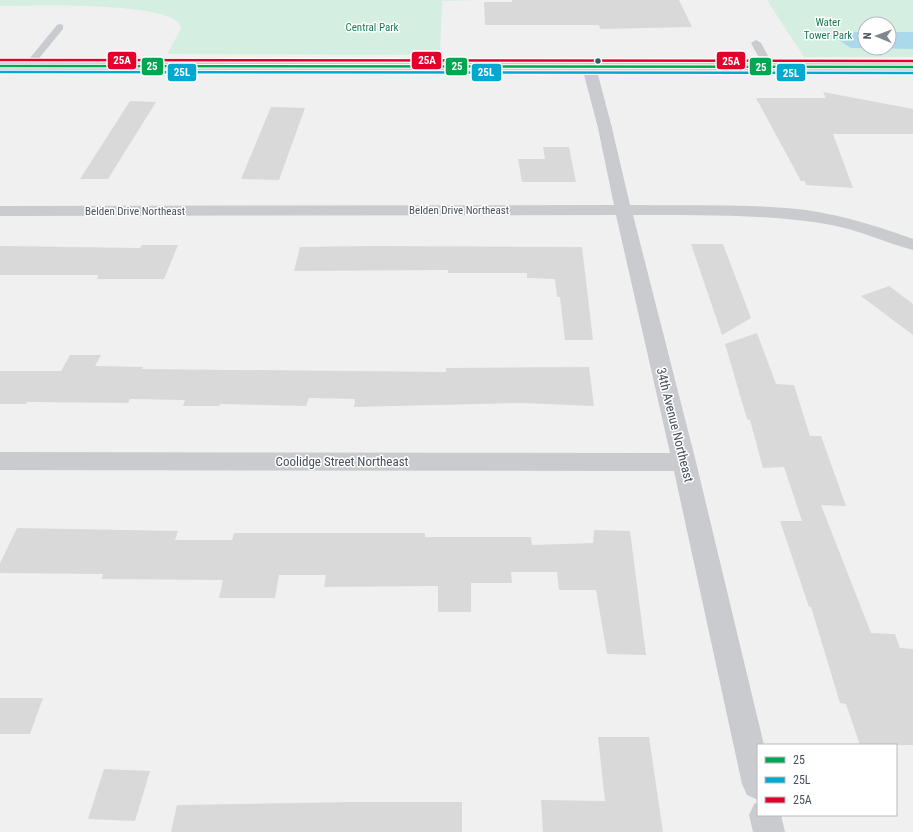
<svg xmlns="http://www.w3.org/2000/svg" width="913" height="832" font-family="'Roboto Condensed',sans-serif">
<rect width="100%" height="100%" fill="#f0f0f0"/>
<g fill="#d4efe1" fill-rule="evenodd">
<path d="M0,0H482L442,1L440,54L432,55L167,54L181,29C182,0 26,6 0,6Z"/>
<path d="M767,0H913V57H804ZM865,24H889V48H865Z"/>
</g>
<g fill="#aad9ec">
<polygon points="847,32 865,32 865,48 851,48 836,38"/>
<polygon points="889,32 913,32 913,49 865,48 889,48"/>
</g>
<g fill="#d9d9da">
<polygon points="512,0 679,0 692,27 600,29 599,25 485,25 484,2 512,2"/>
<polygon points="823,92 913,109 913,134 833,134 853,188 806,185 805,181 801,181 756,98 826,98"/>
<polygon points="130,101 156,102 108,179 80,179"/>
<polygon points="271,107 305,108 279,180 241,179"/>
<polygon points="543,147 569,147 576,182 522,182 518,159 545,159"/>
<polygon points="691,244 723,244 751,318 722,335"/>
<polygon points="142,245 178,245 164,279 97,279 98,275 0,275 0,246 140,248"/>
<polygon points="373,246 582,247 593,340 565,340 560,297 557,297 555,279 527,278 527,273 448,273 448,270 294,271 300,247"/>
<polygon points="889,286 913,304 913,335 861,296"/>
<polygon points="757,333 776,384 794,385 810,436 821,436 846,506 821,505 871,633 895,634 900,648 913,649 913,745 860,745 846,704 840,703 811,607 809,607 780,521 802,521 784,467 763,468 750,420 747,419 725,344"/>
<polygon points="70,355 101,355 95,366 143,367 142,369 446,372 446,368 589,367 594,406 522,403 354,407 355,399 309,398 306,406 220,404 219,406 183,406 185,400 130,399 128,403 27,402 26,404 0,404 0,371 61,371"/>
<polygon points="17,528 178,531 175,540 232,540 234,533 425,533 425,537 531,537 532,545 593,543 594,530 630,531 646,655 607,654 596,590 559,590 557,572 511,572 512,583 471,583 471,612 438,612 438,586 324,587 326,575 279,575 275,598 219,598 223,580 102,579 103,574 0,573 0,563"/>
<polygon points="0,698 43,698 30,734 0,734"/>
<polygon points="598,737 649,737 663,832 543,832 541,800 605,801"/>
<polygon points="104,769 150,771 135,821 88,819"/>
<polygon points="351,802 462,802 462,832 171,832 177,805"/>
</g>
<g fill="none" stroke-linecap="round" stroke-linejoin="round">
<g fill="#cacbce" fill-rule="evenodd">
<polygon points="60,24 63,25 63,29 31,68 25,68 23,66 25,64 57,25"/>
<polygon points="756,40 761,43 774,67 772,69 769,70 764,67 751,43"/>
</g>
<g fill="#cacbce" fill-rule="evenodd">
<path d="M589,63L594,64L596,67L612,128L630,205C681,206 736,204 786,208C829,211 872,224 913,239V250C885,243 860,230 831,225C766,213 699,216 633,215L696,462L764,745H758V800L747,795L742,784L674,471L0,470V452L670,453L616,215L0,216V206L614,205L598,128L582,67L584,64Z"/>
<polygon points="758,802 758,815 781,815 785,832 753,832 749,815 754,804"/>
</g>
<polygon fill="#cbcdd1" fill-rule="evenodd" points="0,62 913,63 913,71 0,70"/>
<g stroke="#fff" stroke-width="4.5">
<polyline id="bus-1" points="0,66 913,67"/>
</g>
<g stroke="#fff" stroke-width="4.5">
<polyline id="bus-2" points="0,72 913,73"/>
</g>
<g stroke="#fff" stroke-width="4.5">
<polyline id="bus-3" points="0,60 913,61"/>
</g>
<use href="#bus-1" stroke="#00a651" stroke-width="2.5"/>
<use href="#bus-2" stroke="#00a9ce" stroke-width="2.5"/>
<use href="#bus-3" stroke="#e4002b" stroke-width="2.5"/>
</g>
<circle fill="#47505c" stroke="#fff" stroke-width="1.5" cx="598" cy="61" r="3.5"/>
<g text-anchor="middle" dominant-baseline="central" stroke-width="3" stroke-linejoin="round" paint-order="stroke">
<g font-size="11" fill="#197c53" stroke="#fff">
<text x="828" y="22">Water<tspan x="828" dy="13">Tower Park</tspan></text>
<text x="372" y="27">Central Park</text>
</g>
<g font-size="11" fill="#47505c" stroke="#fff">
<text x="459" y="210">Belden Drive Northeast</text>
<text x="135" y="211">Belden Drive Northeast</text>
</g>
<g font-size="13" fill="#47505c" stroke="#fff">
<text transform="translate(675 425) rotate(76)">34th Avenue Northeast</text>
<text x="342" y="461">Coolidge Street Northeast</text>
</g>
</g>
<g stroke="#fff" stroke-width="1.5">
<rect x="107" y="51" width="30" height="19" rx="4" fill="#e4002b"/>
<rect x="411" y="51" width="31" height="19" rx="4" fill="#e4002b"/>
<rect x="716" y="51" width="30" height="19" rx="4" fill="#e4002b"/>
<rect x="141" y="57" width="23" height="19" rx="4" fill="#00a651"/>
<rect x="445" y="57" width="23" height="19" rx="4" fill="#00a651"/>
<rect x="749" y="57" width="23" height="19" rx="4" fill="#00a651"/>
<rect x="167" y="63" width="30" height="19" rx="4" fill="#00a9ce"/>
<rect x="471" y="63" width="31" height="19" rx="4" fill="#00a9ce"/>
<rect x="776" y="63" width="30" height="19" rx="4" fill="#00a9ce"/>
</g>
<g font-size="11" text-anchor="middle" font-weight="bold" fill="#fff">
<text x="122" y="64">25A</text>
<text x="427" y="64">25A</text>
<text x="731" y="65">25A</text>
<text x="152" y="70">25</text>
<text x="457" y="70">25</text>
<text x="761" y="71">25</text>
<text x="182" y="76">25L</text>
<text x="486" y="76">25L</text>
<text x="791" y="77">25L</text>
</g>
<rect x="757" y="744" width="140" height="72" fill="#ffffff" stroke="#b5b9be"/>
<rect x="765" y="757" width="20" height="6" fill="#00a651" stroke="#b5b9be"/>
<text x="793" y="764" font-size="12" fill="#47505c">25</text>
<rect x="765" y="777" width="20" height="6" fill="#00a9ce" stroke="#b5b9be"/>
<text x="793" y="784" font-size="12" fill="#47505c">25L</text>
<rect x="765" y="797" width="20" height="6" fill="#e4002b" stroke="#b5b9be"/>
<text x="793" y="804" font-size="12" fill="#47505c">25A</text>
<g transform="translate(877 36) rotate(271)"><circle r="19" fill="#ffffff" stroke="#b5b9be"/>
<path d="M0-3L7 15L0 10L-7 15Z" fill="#828890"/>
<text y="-6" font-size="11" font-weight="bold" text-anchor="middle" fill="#47505c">N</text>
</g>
</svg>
